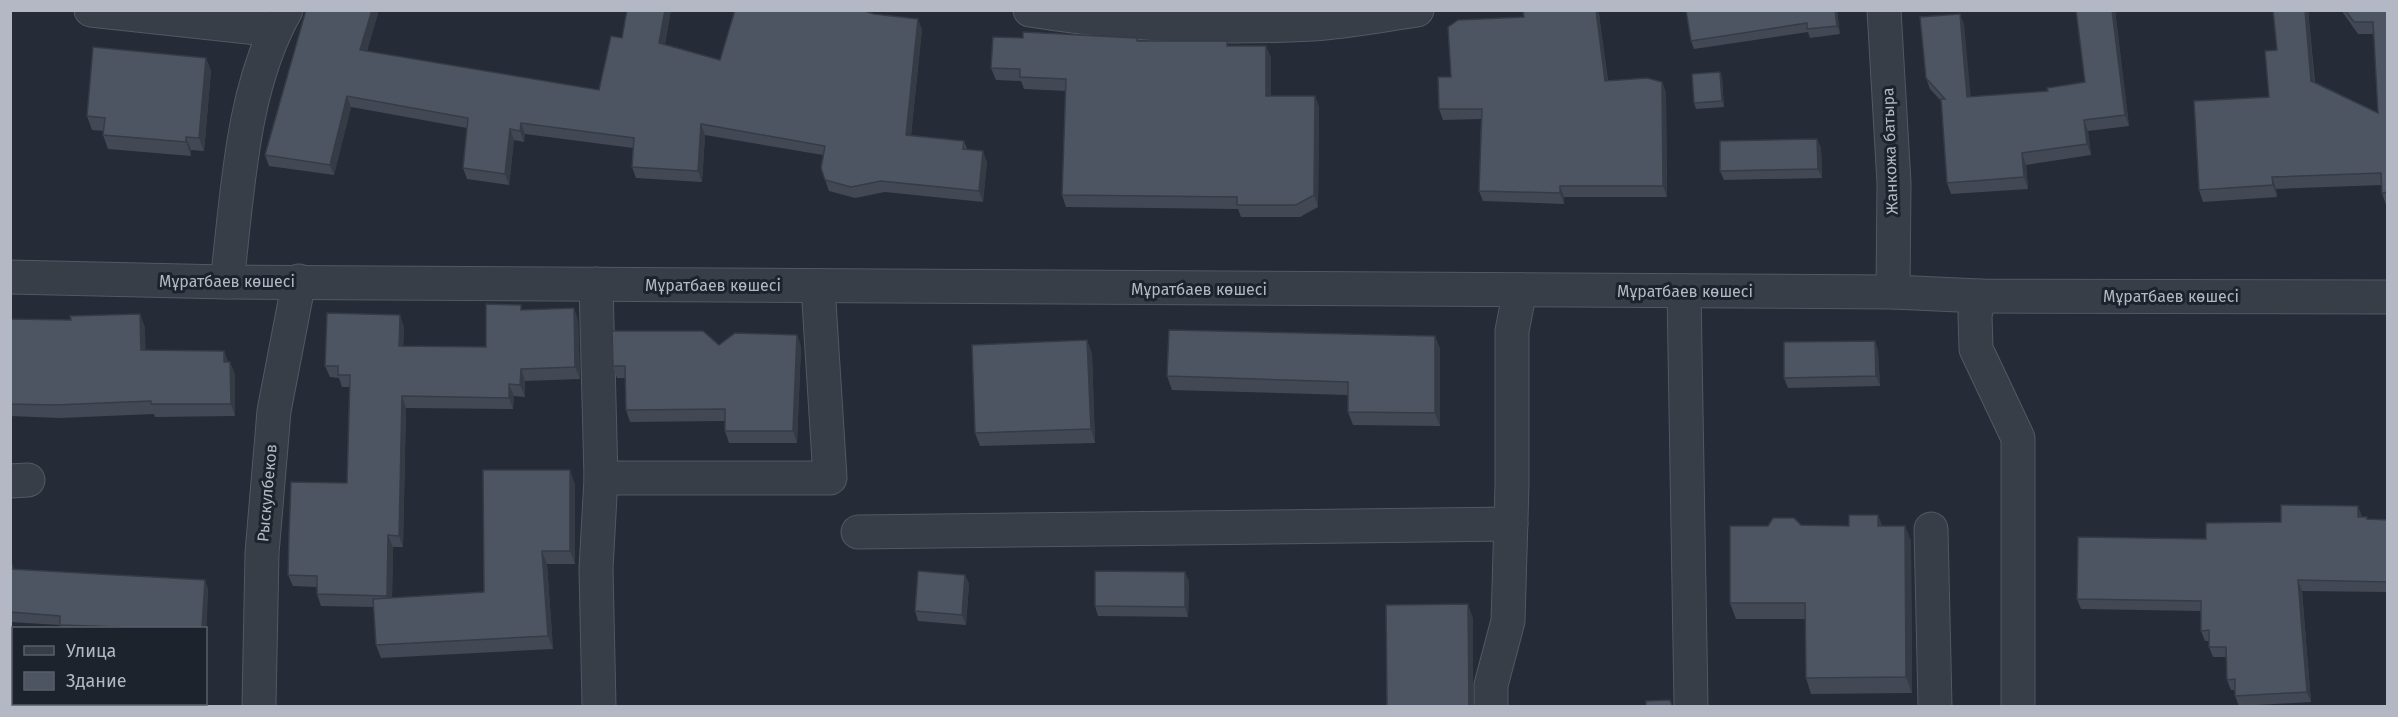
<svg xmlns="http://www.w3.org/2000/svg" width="2398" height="717" font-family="'Fira Sans',sans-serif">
<rect width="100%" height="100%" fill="#252b37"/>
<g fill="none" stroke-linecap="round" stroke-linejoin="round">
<g stroke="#535863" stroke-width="35">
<g id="minor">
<polyline points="91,10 275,30"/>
<path d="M1030,10C1123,25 1219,29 1313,24C1347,22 1383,15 1417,10"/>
<polyline points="1884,10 1894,183 1893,292"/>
<polyline points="10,277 227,282 1893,292 1980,296 2388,297"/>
<path d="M227,282C238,192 241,90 286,10"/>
<polyline points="596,284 601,478 596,569 599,706"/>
<polyline points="1684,291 1691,706"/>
<polyline points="1980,296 1975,315 1976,349 2018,438 2018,706"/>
<polyline points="601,478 830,478 818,286"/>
<polyline points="10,481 28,480"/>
<polyline points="1931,529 1935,706"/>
<polyline points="858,532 1511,524"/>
<polyline points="259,706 262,553 274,411 299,281"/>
<polyline points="1491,706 1491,685 1508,621 1512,485 1512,331 1520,290"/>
</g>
</g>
<use href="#minor" stroke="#383e48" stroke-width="33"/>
</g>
<g fill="#424955">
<polygon points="306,10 379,10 367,51 599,90 622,38 627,10 671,10 665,44 720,60 922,29 911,135 964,141 967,149 987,162 983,202 885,192 855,198 829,191 821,168 823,155 705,135 702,182 636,178 632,167 633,148 525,134 524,142 514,140 509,185 467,179 463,168 467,128 351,107 334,175 269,166 265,155"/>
<polygon points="1686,10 1837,10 1840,34 1810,38 1808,32 1694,49 1691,41"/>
<polygon points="2115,10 2129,126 2088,131 2091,155 2026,165 2028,189 1951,194 1947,183 1941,101 1930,89 1926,78 1960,14 1964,25 1970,97 2048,91 2085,82"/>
<polygon points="2273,10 2308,10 2315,82 2378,113 2374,34 2358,34 2341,10 2388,10 2388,205 2386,205 2382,193 2382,185 2276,189 2277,197 2203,202 2199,190 2269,97 2277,50"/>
<polygon points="1599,14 1608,81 1662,82 1666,93 1667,197 1564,197 1564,204 1483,201 1479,191 1481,119 1443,120 1439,109 1451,77"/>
<polygon points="1023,38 1137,38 1139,41 1227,41 1228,46 1266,46 1271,58 1271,96 1315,96 1319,107 1318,207 1300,217 1241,217 1238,209 1066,207 1062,195 1066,91 1024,89 1021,81 996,80 991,68"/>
<polygon points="206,58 211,71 204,151 191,150 191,156 108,149 103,135 104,131 92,130 87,116"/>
<polygon points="1722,77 1724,107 1696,109 1694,103"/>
<polygon points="1817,139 1821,148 1822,178 1724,180 1720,171"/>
<polygon points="523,310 578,320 580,379 525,381 525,397 514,396 513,409 406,408 403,547 393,547 392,598 484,592 575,484 575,564 547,564 553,649 381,658 376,645 374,607 321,606 317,594 317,587 293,586 288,575 347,483 350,387 342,387 339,378 330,377 325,366 404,327 403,346 486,347"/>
<polygon points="10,319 145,327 145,350 224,351 228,362 230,362 235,375 235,416 155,417 154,414 60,418 10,416"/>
<polygon points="797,335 801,347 797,443 729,443 725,431 725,421 630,422 626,410 625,378 617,378 613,366 719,345"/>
<polygon points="1435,336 1440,349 1440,426 1353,425 1348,412 1348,395 1172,390 1167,376"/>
<polygon points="1087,340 1092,354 1095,443 980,446 975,433"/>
<polygon points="1875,341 1878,351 1880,386 1788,388 1784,378"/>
<polygon points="1878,515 1882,526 1905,526 1911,542 1912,693 1811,694 1806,678 1805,619 1736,619 1730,603 1768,526 1849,526"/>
<polygon points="2362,516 2362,517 2368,520 2388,520 2388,592 2302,591 2311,702 2239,706 2235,696 2235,690 2231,690 2227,680 2226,657 2213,657 2209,647 2209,641 2205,641 2201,631 2201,611 2081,609 2077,599 2206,539 2281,522"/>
<polygon points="10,559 14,569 205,580 208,590 206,628 61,628 60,625 10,622"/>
<polygon points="1185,572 1189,582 1188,617 1098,616 1095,606"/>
<polygon points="965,575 969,584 966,625 918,621 915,611"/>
</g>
<g fill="#363c45">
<polygon points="372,10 379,10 364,61 360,50"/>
<polygon points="665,10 671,10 663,54 659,43"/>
<polygon points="1596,10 1598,10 1599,14 1609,92 1605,81"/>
<polygon points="1835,10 1837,10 1840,34 1837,26"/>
<polygon points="2112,10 2115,10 2129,126 2125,115"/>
<polygon points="2305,10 2308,10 2315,93 2311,81"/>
<polygon points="1960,14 1964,25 1972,109 1967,97"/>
<polygon points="918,19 922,29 910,145 906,135"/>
<polygon points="1266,46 1271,58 1271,108 1266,96"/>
<polygon points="206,58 211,71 204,151 199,138"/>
<polygon points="1720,72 1722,77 1724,107 1722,101"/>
<polygon points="1662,82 1666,93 1667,197 1663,186"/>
<polygon points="347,96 351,107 334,175 330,165"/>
<polygon points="1315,96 1319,107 1318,207 1314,195"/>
<polygon points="2084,120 2088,131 2091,155 2087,144"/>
<polygon points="521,123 525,134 524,142 520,131"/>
<polygon points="701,124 705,135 702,182 698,171"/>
<polygon points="510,129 514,140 509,185 505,174"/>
<polygon points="186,137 191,150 191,156 186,142"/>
<polygon points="1817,139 1821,148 1822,178 1818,169"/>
<polygon points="983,151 987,162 983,202 979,191"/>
<polygon points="2022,153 2026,165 2028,189 2024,177"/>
<polygon points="2272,177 2276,189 2277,197 2273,185"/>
<polygon points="1560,186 1564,197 1564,204 1560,193"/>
<polygon points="574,308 578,320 580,379 575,367"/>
<polygon points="140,314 145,327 146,363 141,350"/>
<polygon points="400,315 404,327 403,358 399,346"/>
<polygon points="797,335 801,347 797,443 793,431"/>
<polygon points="1435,336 1440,349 1440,426 1435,413"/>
<polygon points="1087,340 1092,354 1095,443 1091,429"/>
<polygon points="1875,341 1878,351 1880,386 1876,376"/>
<polygon points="224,351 228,364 224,362"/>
<polygon points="230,362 235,375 235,416 231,404"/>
<polygon points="521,369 525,381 525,397 520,385"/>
<polygon points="509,384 514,396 513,409 509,398"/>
<polygon points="402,396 406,408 403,547 399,536"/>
<polygon points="570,470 575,484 575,564 570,551"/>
<polygon points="2358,506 2362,516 2361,528 2358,517"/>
<polygon points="1878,515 1884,531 1878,526"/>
<polygon points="1905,526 1911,542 1912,693 1906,677"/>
<polygon points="388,535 393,547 392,608 387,596"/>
<polygon points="542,551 547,564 553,649 548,636"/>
<polygon points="10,559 14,568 13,579 10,572"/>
<polygon points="1185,572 1189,582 1188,617 1185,607"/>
<polygon points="965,575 969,584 966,625 962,615"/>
<polygon points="205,580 208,590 206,645 206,628 202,628"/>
<polygon points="2298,580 2302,591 2311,702 2307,692"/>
<polygon points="1468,604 1473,618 1473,706 1469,706"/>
</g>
<g fill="#4d5563" stroke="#363c45" stroke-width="1.5">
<polygon points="306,10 372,10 360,50 599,90 611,36 622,38 627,10 665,10 659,43 720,60 735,10 861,10 874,14 918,19 906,135 964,141 963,149 983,151 979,191 881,181 851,187 825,180 821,168 825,146 701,124 698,171 632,167 634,138 521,123 520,131 510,129 505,174 463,168 468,118 347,96 330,165 265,155"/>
<polygon points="1532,10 1596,10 1605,81 1647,78 1662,82 1663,186 1560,186 1560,193 1479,191 1482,109 1439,109 1438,77 1451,77 1448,27 1458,20 1524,17 1523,12"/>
<polygon points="1686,10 1835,10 1837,26 1807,29 1807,23 1691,41"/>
<polygon points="2076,10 2112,10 2125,115 2084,120 2087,144 2022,153 2024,177 1947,183 1941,99 1945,99 1926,78 1920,17 1960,14 1967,97 2048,91 2047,88 2085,82"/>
<polygon points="2273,10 2305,10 2311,81 2378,113 2373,22 2354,22 2345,10 2388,10 2388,192 2382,193 2381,173 2272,177 2273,185 2199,190 2194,101 2269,97 2265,51 2277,50"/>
<polygon points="1023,32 1137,38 1137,41 1227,41 1227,46 1266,46 1266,96 1315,96 1314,195 1296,205 1237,205 1237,197 1062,195 1066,79 1020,77 1020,69 991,68 993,37 1023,38"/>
<polygon points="93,47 206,58 199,138 186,137 186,142 103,135 105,118 87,116"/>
<polygon points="1720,72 1722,101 1694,103 1692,74"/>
<polygon points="1817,139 1818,169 1720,171 1720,141"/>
<polygon points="486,304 521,305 521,310 574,308 575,367 521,369 520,385 509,384 509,398 402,396 399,536 388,535 387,596 317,594 317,576 288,575 289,534 291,482 347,483 350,375 338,375 338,366 325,366 327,313 400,315 399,346 486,347"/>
<polygon points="140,314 141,350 224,351 224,362 230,362 231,404 151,404 151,401 55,405 10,404 10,319 71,320 70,316"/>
<polygon points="1169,330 1435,336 1435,413 1348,412 1348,382 1167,376"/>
<polygon points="612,331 703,331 719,345 735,333 797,335 793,431 725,431 725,409 626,410 625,366 613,366"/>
<polygon points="1087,340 1091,429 975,433 972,345"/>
<polygon points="1875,341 1876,376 1784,378 1784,342"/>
<polygon points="483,470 570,470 570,551 542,551 548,636 376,645 373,599 484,592"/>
<polygon points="2281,505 2358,506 2358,517 2367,517 2367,519 2388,520 2388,582 2298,580 2307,692 2235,696 2235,679 2227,680 2226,647 2209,647 2209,630 2201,631 2201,601 2077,599 2078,537 2206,539 2206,523 2281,522"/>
<polygon points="1849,515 1878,515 1878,526 1905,526 1906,677 1806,678 1805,603 1730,603 1730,526 1768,526 1773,518 1794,518 1801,525 1849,526"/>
<polygon points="10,569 205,580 202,628 119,628 119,627 60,625 60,616 10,612"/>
<polygon points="918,571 965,575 962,615 915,611"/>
<polygon points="1095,571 1185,572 1185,607 1095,606"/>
<polygon points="1468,604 1469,706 1387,706 1386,605"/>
<polygon points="1670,700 1672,706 1646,706 1646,701"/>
</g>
<g text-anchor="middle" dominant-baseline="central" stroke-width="6" stroke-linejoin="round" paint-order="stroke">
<g font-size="16" fill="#b3b8c4" stroke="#1d232d">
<text transform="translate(1890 151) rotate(-92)">Жанкожа батыра</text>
<text x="227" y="281">Мұратбаев көшесі</text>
<text x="713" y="285">Мұратбаев көшесі</text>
<text x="1199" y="289">Мұратбаев көшесі</text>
<text x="1685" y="291">Мұратбаев көшесі</text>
<text x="2171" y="296">Мұратбаев көшесі</text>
<text transform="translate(267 493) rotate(-85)">Рыскулбеков</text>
</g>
</g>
<rect width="2398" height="717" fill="none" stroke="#b3b8c4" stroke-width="24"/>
<rect x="12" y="627" width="195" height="78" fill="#1d232d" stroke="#595f69" stroke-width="1.5"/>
<rect x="24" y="646" width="30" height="9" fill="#383e48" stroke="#595f69" stroke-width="1.5"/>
<text x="66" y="657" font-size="18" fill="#b3b8c4">Улица</text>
<rect x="24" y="672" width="30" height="18" fill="#4d5563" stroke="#595f69" stroke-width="1.5"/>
<text x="66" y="687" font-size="18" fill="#b3b8c4">Здание</text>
</svg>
